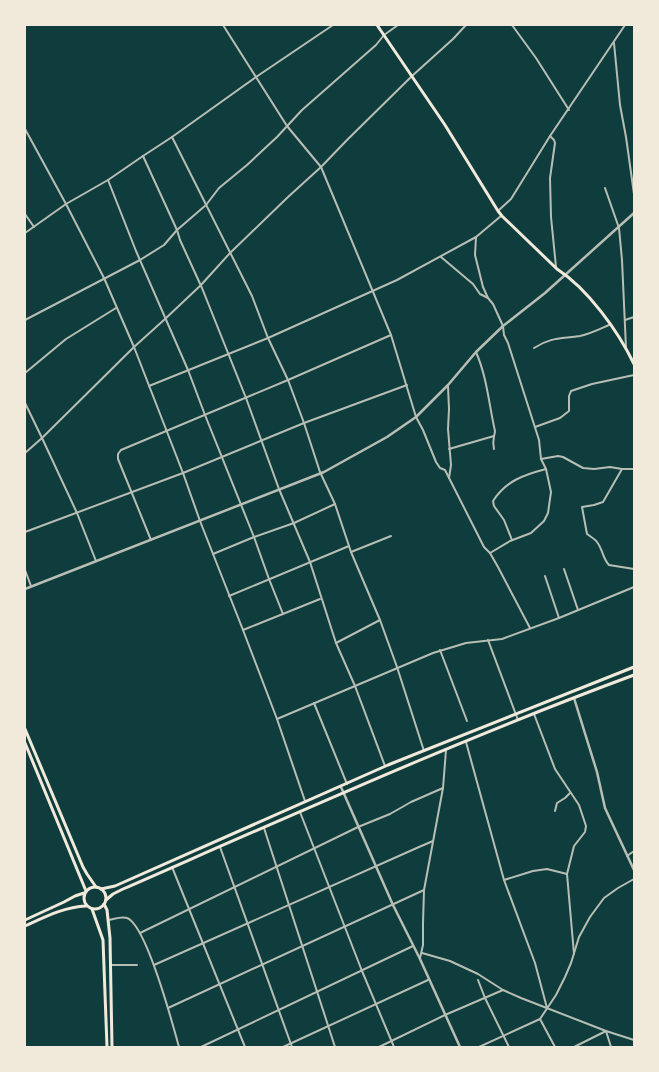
<svg xmlns="http://www.w3.org/2000/svg" width="659" height="1072" font-family="'Public Sans',sans-serif">
<rect width="100%" height="100%" fill="#0f3d3e"/>
<g fill="none" stroke-linecap="round" stroke-linejoin="round">
<g stroke="#b8beb3" stroke-width="2">
<polyline points="223,25 287,126 321,167 391,335 416,417 423,430 436,462 440,468 445,470 484,547 490,553 498,567 530,628"/>
<polyline points="512,25 536,58 569,110"/>
<polyline points="614,43 620,105 626,137 634,194"/>
<polyline points="25,129 66,204 104,278 134,347 183,473 200,521 243,630 277,719 305,801"/>
<polyline points="550,136 554,140 555,143 550,178 551,217 556,267"/>
<polyline points="172,137 252,296 268,338 288,380 304,423 320,472 335,504 351,552 380,620 397,667 424,751"/>
<polyline points="143,156 177,230 180,240 202,288 246,398 279,489 310,562 336,643 355,686 385,766"/>
<polyline points="108,180 136,251 188,370 205,415 254,537 269,579 283,614"/>
<polyline points="605,188 619,228 622,260 626,348"/>
<polyline points="499,210 511,199 550,136 625,25"/>
<polyline points="25,214 34,227"/>
<polyline points="25,233 66,204 108,180 143,156 172,137 256,77 333,25"/>
<polyline points="476,237 475,255 483,287 488,298 493,304 503,326 504,335 508,343 539,440 541,459 546,469 551,492 548,513 544,521 531,533 510,541 490,553"/>
<polyline points="441,257 473,284 480,294 488,298"/>
<polyline points="25,320 140,260 164,245 177,230 206,205 219,188 247,165 277,137 302,110 376,45 384,35 398,25"/>
<polyline points="625,320 634,317"/>
<path d="M534,348C551,337 561,339 580,336C590,334 600,329 609,325"/>
<path d="M476,352C487,377 489,405 495,431C494,439 492,440 494,449"/>
<polyline points="25,373 66,339 116,308"/>
<polyline points="149,386 268,338 397,280 476,237 501,216"/>
<polyline points="448,386 449,409 448,429 451,465 449,478"/>
<polyline points="25,403 42,438 77,513 96,561"/>
<polyline points="535,427 560,418 569,411 569,396 571,391 592,384 634,375"/>
<polyline points="449,449 494,436"/>
<polyline points="25,453 42,438 134,347 165,319 201,285 230,253 288,197 321,167 347,140 412,76 453,39 466,25"/>
<polyline points="541,459 558,456 563,457 583,468 594,469 610,467 622,469 634,469"/>
<path d="M622,469L603,502L594,505L582,507L587,534C591,537 595,539 597,542C603,550 603,559 609,565L634,569"/>
<polyline points="25,532 183,473 304,423 407,385"/>
<polyline points="151,540 118,459 118,454 121,450 288,380 391,335"/>
<path d="M512,540L504,520L494,506L493,501C506,481 523,475 546,469"/>
<polyline points="351,552 391,536"/>
<polyline points="213,554 254,537 294,523 335,504"/>
<polyline points="564,569 578,610"/>
<polyline points="25,570 31,586"/>
<polyline points="545,576 559,618"/>
<polyline points="229,596 349,546"/>
<polyline points="243,630 320,599"/>
<polyline points="488,640 518,720"/>
<polyline points="336,643 380,620"/>
<polyline points="440,650 467,721"/>
<polyline points="314,703 347,784"/>
<polyline points="534,714 555,769 579,805 586,826 585,832 574,846 567,874 574,954"/>
<polyline points="277,719 433,653 466,643 502,639 559,618 634,587"/>
<polyline points="466,742 504,880 535,963 547,1008"/>
<polyline points="555,811 557,803 565,798 570,793"/>
<polyline points="300,812 362,971 394,1047"/>
<polyline points="264,828 335,1047"/>
<polyline points="220,847 292,1047"/>
<polyline points="627,856 634,851"/>
<polyline points="172,867 245,1047"/>
<polyline points="504,880 533,871 547,869 567,874"/>
<path d="M108,920C114,919 122,916 127,918C146,925 173,1025 179,1047"/>
<polyline points="140,933 358,827 390,814 411,802 443,788"/>
<polyline points="422,953 450,961 478,974 503,990 521,998 606,1031 634,1040"/>
<polyline points="420,958 423,945 423,923 424,890 443,788 446,750"/>
<polyline points="111,965 137,965"/>
<polyline points="154,965 419,847 433,841"/>
<polyline points="478,980 485,998 509,1047"/>
<polyline points="168,1008 424,890"/>
<polyline points="540,1019 555,1047"/>
<polyline points="201,1047 413,946"/>
<polyline points="283,1047 428,980"/>
<polyline points="379,1047 445,1015 503,990"/>
<polyline points="479,1047 540,1019 556,995 565,977 571,963 579,937 590,917 604,898 618,888 634,879"/>
<polyline points="574,1047 606,1031 611,1047"/>
</g>
<g stroke="#b8beb3" stroke-width="2.5">
<polyline points="25,589 324,472 387,437 416,417 448,385 476,352 503,326 545,293 634,213"/>
<polyline points="574,698 597,772 605,808 634,870"/>
<polyline points="341,787 393,905 420,959 460,1047"/>
</g>
<g stroke="#f1e9da" stroke-width="3">
<path d="M377,25L445,125L498,211L502,216L557,269C588,289 618,331 634,364"/>
<polyline points="101,889 115,886 388,765 634,667"/>
<path d="M106,900L113,894L123,889C292,815 461,739 634,675"/>
<polyline points="25,920 64,902 75,896 84,893"/>
<path d="M25,926C45,917 64,907 86,906"/>
</g>
<g stroke="#f1e9da" stroke-width="3">
<polyline points="25,729 83,867 87,874 96,887"/>
<polyline points="25,743 86,891"/>
<circle cx="95" cy="898" r="11"/>
<polyline points="104,904 107,910 110,938 112,1047"/>
<polyline points="92,909 103,940 107,1047"/>
</g>
</g>
<rect width="659" height="1072" fill="none" stroke="#f1e9da" stroke-width="52"/>
</svg>
